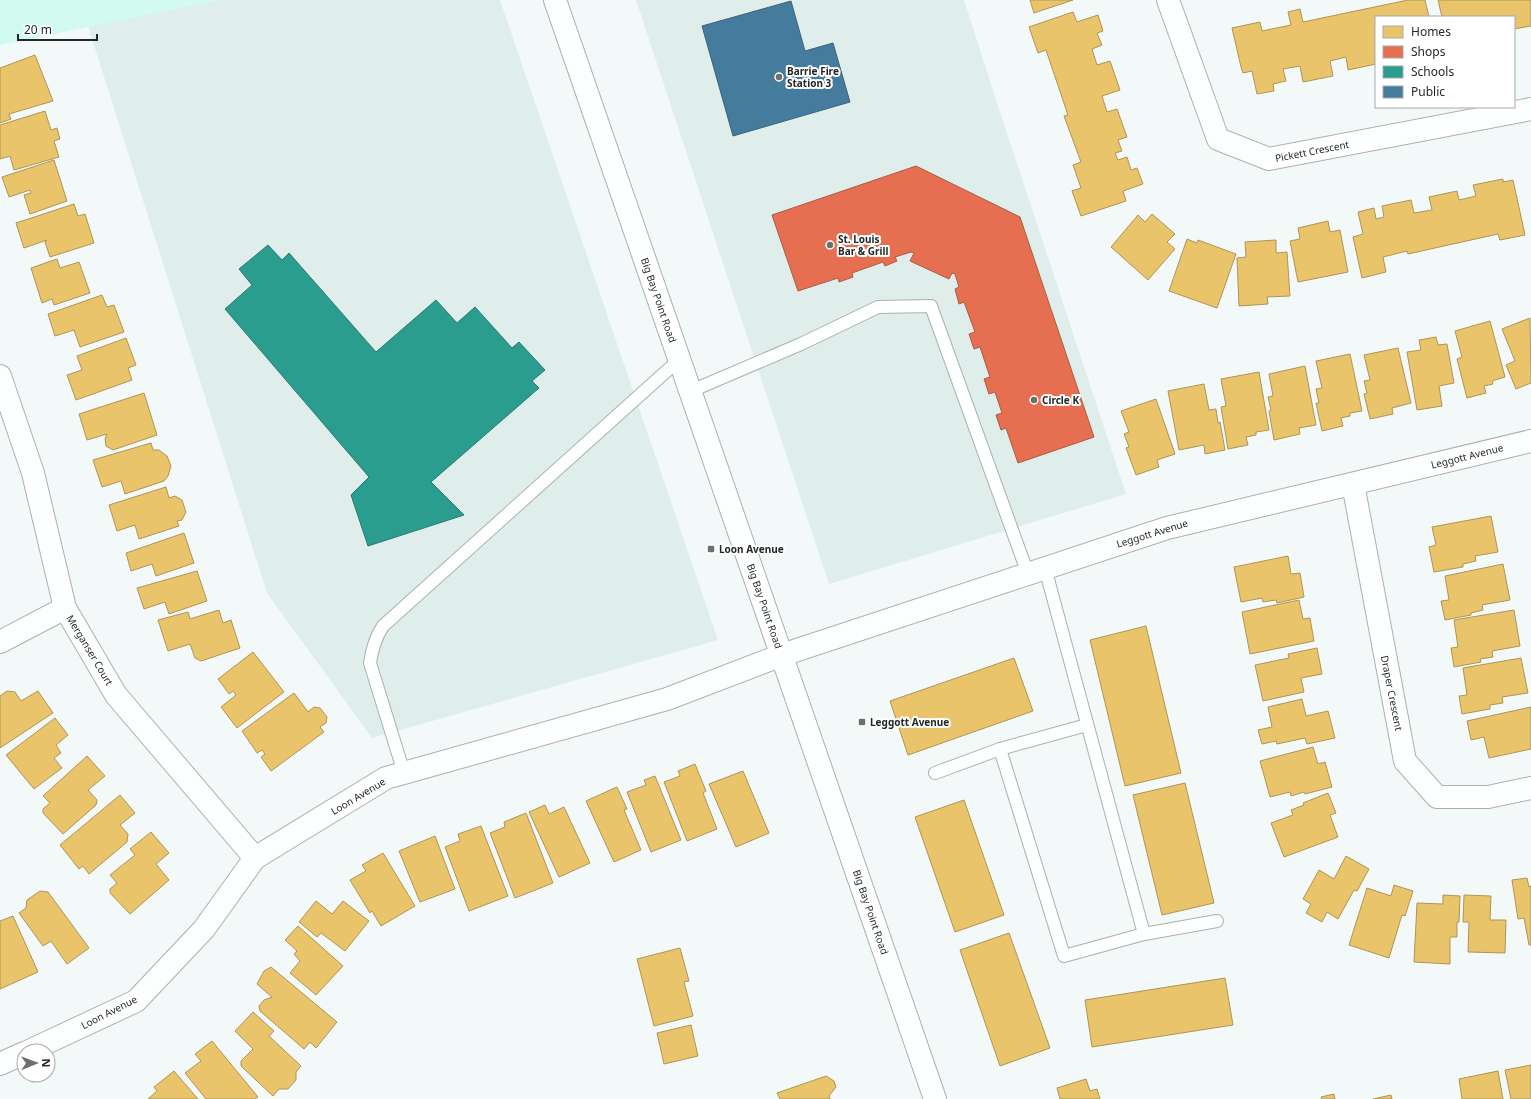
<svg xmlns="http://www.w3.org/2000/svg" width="1531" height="1099" font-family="'Noto Sans',sans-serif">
<rect width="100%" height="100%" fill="#f3f9f8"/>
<g fill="#dfeeea">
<polygon points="220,0 500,0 718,640 372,738 267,593 88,26"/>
<polygon points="636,0 964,0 999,109 1126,494 829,584"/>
</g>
<polygon fill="#d1faf1" points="0,0 220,0 0,45"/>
<g fill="#e9c46a" stroke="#ae9556">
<polygon points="1030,0 1073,0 1034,13"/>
<polygon points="1408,0 1425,0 1429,17 1376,17 1376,64 1348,70 1346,57 1330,61 1333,76 1303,82 1300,66 1283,69 1286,81 1273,84 1274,91 1257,94 1252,71 1243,73 1241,67 1232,28 1260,22 1262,31 1291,25 1288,12 1300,9 1303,22"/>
<polygon points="1438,0 1531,0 1531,26 1514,29 1514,17 1442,17"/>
<polygon points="1073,12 1077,22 1098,15 1103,31 1097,33 1102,45 1092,49 1097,65 1110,61 1120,90 1102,96 1107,112 1117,109 1127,137 1118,140 1122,151 1115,153 1118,160 1127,157 1131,170 1137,168 1143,184 1123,191 1126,201 1081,216 1072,191 1081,188 1073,165 1081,162 1064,116 1068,115 1046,50 1038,53 1029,27"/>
<polygon points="35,55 53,101 9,114 11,119 0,123 0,68"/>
<polygon points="45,111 51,130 57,128 60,139 54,141 59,157 14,170 10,156 0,159 0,125"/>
<polygon points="54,160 67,201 30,214 24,195 31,193 30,190 9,197 2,177"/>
<polygon points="1503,179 1503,182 1513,180 1525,235 1500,240 1498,234 1408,254 1407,251 1383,257 1386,272 1362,278 1353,237 1363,234 1358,212 1374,208 1376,219 1384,217 1382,206 1411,200 1414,213 1432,210 1429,197 1457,191 1459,200 1476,196 1473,185"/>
<polygon points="74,204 78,216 85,214 94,243 50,257 45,242 47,240 24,248 16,223"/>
<polygon points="1152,214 1175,234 1167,242 1175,249 1148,280 1111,247 1138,215 1145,222"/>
<polygon points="1328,221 1330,232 1340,230 1348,272 1298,282 1290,241 1300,239 1298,228"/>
<polygon points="1187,239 1197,243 1198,240 1236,254 1217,308 1169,291"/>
<polygon points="1276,240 1276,253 1287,252 1290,296 1267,297 1268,304 1239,306 1237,258 1246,257 1245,242"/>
<polygon points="57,259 60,268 79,262 90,293 54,305 52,299 42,303 31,268"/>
<polygon points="102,295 107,307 114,305 124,332 80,347 74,330 55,336 48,314"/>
<polygon points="1530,318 1531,383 1516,389 1506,365 1515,361 1502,329"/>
<polygon points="1490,321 1505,377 1492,381 1493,384 1484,386 1486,393 1467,398 1457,359 1462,357 1455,331"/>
<polygon points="1436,337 1438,345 1447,344 1454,383 1439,386 1442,406 1417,410 1407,352 1421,350 1419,340"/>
<polygon points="126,338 136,365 128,368 132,380 76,400 67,375 82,370 77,356"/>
<polygon points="1398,348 1411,403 1392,408 1393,414 1370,419 1364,394 1367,393 1364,381 1370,380 1364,355"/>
<polygon points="1350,354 1362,411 1350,413 1350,416 1341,418 1343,426 1322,431 1316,403 1319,403 1316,389 1322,388 1316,361"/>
<polygon points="1305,366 1316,425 1299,428 1300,434 1274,440 1269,411 1271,410 1268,397 1273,396 1269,374"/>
<polygon points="1259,372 1269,430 1256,432 1256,435 1246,437 1248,445 1228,449 1221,407 1226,406 1221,379"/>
<polygon points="1204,384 1209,410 1216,409 1218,423 1220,422 1225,450 1205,454 1204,445 1179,450 1168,391"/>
<polygon points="144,393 157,435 113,450 106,446 105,439 107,434 87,440 79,414"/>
<polygon points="1156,399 1175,454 1157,460 1159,467 1136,475 1126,448 1129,447 1124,434 1129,432 1121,411"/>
<polygon points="151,443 153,450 159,450 167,456 171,466 168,476 164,481 125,494 121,481 102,487 93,460"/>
<polygon points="166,487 169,498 175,496 182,500 186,512 182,520 177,521 179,526 139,539 135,525 117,531 109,505"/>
<polygon points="1491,516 1498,552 1475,556 1476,561 1463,564 1463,567 1434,572 1429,547 1436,545 1432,527"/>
<polygon points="184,533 194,563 156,576 152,564 131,571 126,553"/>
<polygon points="1288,556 1291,574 1300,573 1304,597 1277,603 1276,600 1263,602 1262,598 1241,602 1234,567"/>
<polygon points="1503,564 1510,600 1482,605 1483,610 1471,613 1471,615 1445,620 1441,601 1449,600 1445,576"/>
<polygon points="197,571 207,601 169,614 165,602 144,609 137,588"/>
<polygon points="1299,600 1303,619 1310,618 1314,641 1250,654 1242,612"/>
<polygon points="219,610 223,623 231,620 240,648 201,661 195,658 190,644 168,651 158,620 188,612 190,619"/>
<polygon points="1514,610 1520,646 1492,651 1493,657 1480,659 1481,662 1454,667 1451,648 1458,647 1454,620"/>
<polygon points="1146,626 1181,773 1125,786 1090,640"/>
<polygon points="1317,648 1322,674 1301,678 1304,692 1263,701 1255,665 1289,658 1288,654"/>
<polygon points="253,652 284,692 237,728 221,707 236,695 233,691 229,694 218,679"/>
<polygon points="1014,658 1033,711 908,755 890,701"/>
<polygon points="1521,658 1528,693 1502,697 1503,703 1490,705 1490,709 1462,714 1459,696 1467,695 1463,668"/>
<polygon points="7,691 15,692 21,701 38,691 53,713 0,748 0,696"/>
<polygon points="294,693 308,712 314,707 320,708 327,717 326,723 320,727 324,732 271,771 261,757 265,754 262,750 257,753 242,731"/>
<polygon points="1302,699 1306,716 1328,711 1335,738 1307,744 1305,738 1277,744 1276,741 1262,744 1258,730 1272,727 1268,707"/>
<polygon points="1531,707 1531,749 1489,758 1484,737 1471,740 1467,721"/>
<polygon points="55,718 68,735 56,745 61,753 54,758 62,768 34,789 6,755"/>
<polygon points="1313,747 1318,764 1325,762 1332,787 1305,794 1304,792 1291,796 1290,792 1270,797 1260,761"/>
<polygon points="87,756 105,776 88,790 97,800 96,805 63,834 43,813 43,809 50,803 43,796"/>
<polygon points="695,764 706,791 703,793 717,829 687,841 664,782 680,776 678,771"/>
<polygon points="743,771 769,833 736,847 709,784"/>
<polygon points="655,776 681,840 651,852 627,792 646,785 644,780"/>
<polygon points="1185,783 1214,903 1162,915 1133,795"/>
<polygon points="617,787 627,809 624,810 641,850 614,862 586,801"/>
<polygon points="1328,793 1336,813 1330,815 1338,837 1284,857 1271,823 1293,815 1291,810 1304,805 1303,803"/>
<polygon points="120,795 135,813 120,825 128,834 127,842 89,874 83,866 79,869 60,845"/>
<polygon points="964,800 1004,915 955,932 915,817"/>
<polygon points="545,805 549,814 564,807 590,863 559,877 529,812"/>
<polygon points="526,813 553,883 515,898 490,833 505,827 504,822"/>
<polygon points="481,826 508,896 469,911 445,847 460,841 458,834"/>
<polygon points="151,832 169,853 156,864 169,880 130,914 110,893 110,889 117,883 110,875 135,855 130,849"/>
<polygon points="435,836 455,889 420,902 399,851"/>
<polygon points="383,853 415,906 381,926 372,911 370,913 350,880 366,871 362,865"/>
<polygon points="1346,856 1369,869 1357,891 1354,890 1338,919 1327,912 1322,922 1306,913 1311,904 1303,899 1319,870 1334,879"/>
<polygon points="1527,878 1529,887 1531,886 1531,945 1529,945 1524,918 1518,919 1512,880"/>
<polygon points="1394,885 1413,891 1405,916 1402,915 1389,958 1349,945 1367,888 1391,896"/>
<polygon points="40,891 48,892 89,948 67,964 51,941 43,946 19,913 26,908 27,900"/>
<polygon points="1443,895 1460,896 1459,922 1457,922 1457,937 1450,937 1450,964 1414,962 1417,903 1443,904"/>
<polygon points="1464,895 1491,896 1490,920 1506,920 1505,953 1468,952 1469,922 1463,922"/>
<polygon points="316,901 332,914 343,901 369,921 345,951 321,933 317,937 299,922"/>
<polygon points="13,916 38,972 0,989 0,921"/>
<polygon points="298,926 343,966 316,995 290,973 300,961 294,954 297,951 285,940"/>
<polygon points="1009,933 1050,1048 1000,1066 960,950"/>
<polygon points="680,948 689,981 684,982 693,1016 654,1026 637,959"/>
<polygon points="271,967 337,1022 316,1048 310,1042 304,1049 260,1011 259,1006 264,1000 272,997 257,984 264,971"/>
<polygon points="1225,978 1233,1025 1092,1047 1085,1000"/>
<polygon points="253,1012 274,1031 269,1036 301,1066 296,1072 296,1080 288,1089 279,1089 273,1096 241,1066 241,1061 253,1049 235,1031"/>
<polygon points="691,1025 698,1056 664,1064 657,1033"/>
<polygon points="212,1041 258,1097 255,1099 206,1099 185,1073 201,1061 195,1054"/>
<polygon points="1531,1065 1531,1099 1511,1099 1505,1070"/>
<polygon points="174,1071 198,1099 148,1099 157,1091 154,1087"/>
<polygon points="1498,1071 1503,1099 1462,1099 1459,1079"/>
<polygon points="826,1076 834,1081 836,1087 829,1096 830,1099 780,1099 777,1093"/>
<polygon points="1086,1079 1090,1091 1097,1089 1100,1099 1060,1099 1057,1088"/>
<polygon points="1334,1094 1335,1099 1322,1099 1321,1097"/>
<polygon points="1391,1095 1392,1099 1373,1099"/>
</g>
<polygon fill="#e76f51" stroke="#ac5a44" points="916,166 1020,217 1094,437 1018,463 1006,428 1001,430 996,415 1002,413 995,392 989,394 984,379 990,377 980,347 974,349 969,334 975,332 964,302 959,304 955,289 959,287 955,274 952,273 949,279 910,261 914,253 911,252 895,257 897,261 885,266 883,262 852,273 853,277 839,282 838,278 798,291 772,215"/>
<polygon fill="#2a9d8f" stroke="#287a70" points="268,245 282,260 289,253 376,352 436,300 457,323 475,307 512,348 519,342 545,370 532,381 539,388 431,482 464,515 368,546 351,495 369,477 225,309 252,285 239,269"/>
<polygon fill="#457b9d" stroke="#3b627a" points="791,1 805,51 833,43 850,102 733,136 702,26"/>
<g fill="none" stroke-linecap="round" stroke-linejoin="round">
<g stroke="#acb0af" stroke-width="14">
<g id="lane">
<polyline points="691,391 801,344 878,307 931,306 1028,574"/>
<polyline points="1045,568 1144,934 1064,956 1000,749 1087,725"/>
<path d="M404,773L370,663C372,649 375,638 383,626L680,359"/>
<polyline points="935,773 1000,749"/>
<polyline points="1144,934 1217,921"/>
</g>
</g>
<g stroke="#acb0af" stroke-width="24">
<g id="street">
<polyline points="1168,0 1218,139 1269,159 1531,109"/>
<polyline points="0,376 33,473 65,608 116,695 255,858"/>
<polyline points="1353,484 1405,761 1437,797 1488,797 1531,788"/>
<polyline points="0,642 65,608"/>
<polyline points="29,1051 136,1001 204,929 255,858 386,778 667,699 782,655 1167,528 1531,441"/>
<polyline points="0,1064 24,1053"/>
</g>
</g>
<g stroke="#acb0af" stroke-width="24">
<polyline id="secondary" points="555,0 935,1099"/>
</g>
<use href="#lane" stroke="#fdfefe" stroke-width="12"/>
<use href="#street" stroke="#fdfefe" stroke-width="22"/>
<use href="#secondary" stroke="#fdfefe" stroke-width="22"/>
</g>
<g fill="#6c7170" stroke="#fff" stroke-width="1.5">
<circle cx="779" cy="77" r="4"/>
<circle cx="830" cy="245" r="4"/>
<circle cx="1034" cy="400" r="4"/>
<rect x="707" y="545" width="8" height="8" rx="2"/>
<rect x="858" y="718" width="8" height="8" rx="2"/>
</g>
<g text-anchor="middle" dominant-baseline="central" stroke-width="4" stroke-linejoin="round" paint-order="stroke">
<g font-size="10" font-weight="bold" fill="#232827" stroke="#fff" text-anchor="start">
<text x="787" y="71">Barrie Fire<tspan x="787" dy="12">Station 3</tspan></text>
<text x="838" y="239">St. Louis<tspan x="838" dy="12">Bar &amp; Grill</tspan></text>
<text x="1042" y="400">Circle K</text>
<text x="719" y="549">Loon Avenue</text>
<text x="870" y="722">Leggott Avenue</text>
</g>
<g font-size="10" fill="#232827" stroke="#fff">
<text transform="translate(1312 151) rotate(-11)">Pickett Crescent</text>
<text transform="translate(659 300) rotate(71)">Big Bay Point Road</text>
<text transform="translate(1467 456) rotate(-14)">Leggott Avenue</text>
<text transform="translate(1152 533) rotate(-17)">Leggott Avenue</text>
<text transform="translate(765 606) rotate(71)">Big Bay Point Road</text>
<text transform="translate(90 650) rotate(59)">Merganser Court</text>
<text transform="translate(1392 693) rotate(79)">Draper Crescent</text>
<text transform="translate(358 796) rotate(-31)">Loon Avenue</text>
<text transform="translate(871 912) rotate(71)">Big Bay Point Road</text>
<text transform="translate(109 1012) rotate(-27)">Loon Avenue</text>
</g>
</g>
<rect x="1375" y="16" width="140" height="92" fill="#ffffff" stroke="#a7a9a9"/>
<rect x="1383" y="26" width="20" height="12" fill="#e9c46a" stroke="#a7a9a9"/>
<text x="1411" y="36" font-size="12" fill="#232827">Homes</text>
<rect x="1383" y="46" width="20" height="12" fill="#e76f51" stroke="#a7a9a9"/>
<text x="1411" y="56" font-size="12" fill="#232827">Shops</text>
<rect x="1383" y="66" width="20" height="12" fill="#2a9d8f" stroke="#a7a9a9"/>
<text x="1411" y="76" font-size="12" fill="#232827">Schools</text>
<rect x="1383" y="86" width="20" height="12" fill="#457b9d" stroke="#a7a9a9"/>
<text x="1411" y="96" font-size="12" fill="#232827">Public</text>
<g transform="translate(36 1063) rotate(89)"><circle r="19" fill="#ffffff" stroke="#a7a9a9"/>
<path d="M0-3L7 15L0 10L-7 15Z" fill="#6c7170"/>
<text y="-6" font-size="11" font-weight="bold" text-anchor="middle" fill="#232827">N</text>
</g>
<path d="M18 34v6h79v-6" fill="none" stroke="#232827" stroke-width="2"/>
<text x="24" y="34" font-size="12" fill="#232827" stroke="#ffffff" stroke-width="3" paint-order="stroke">20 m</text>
</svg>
